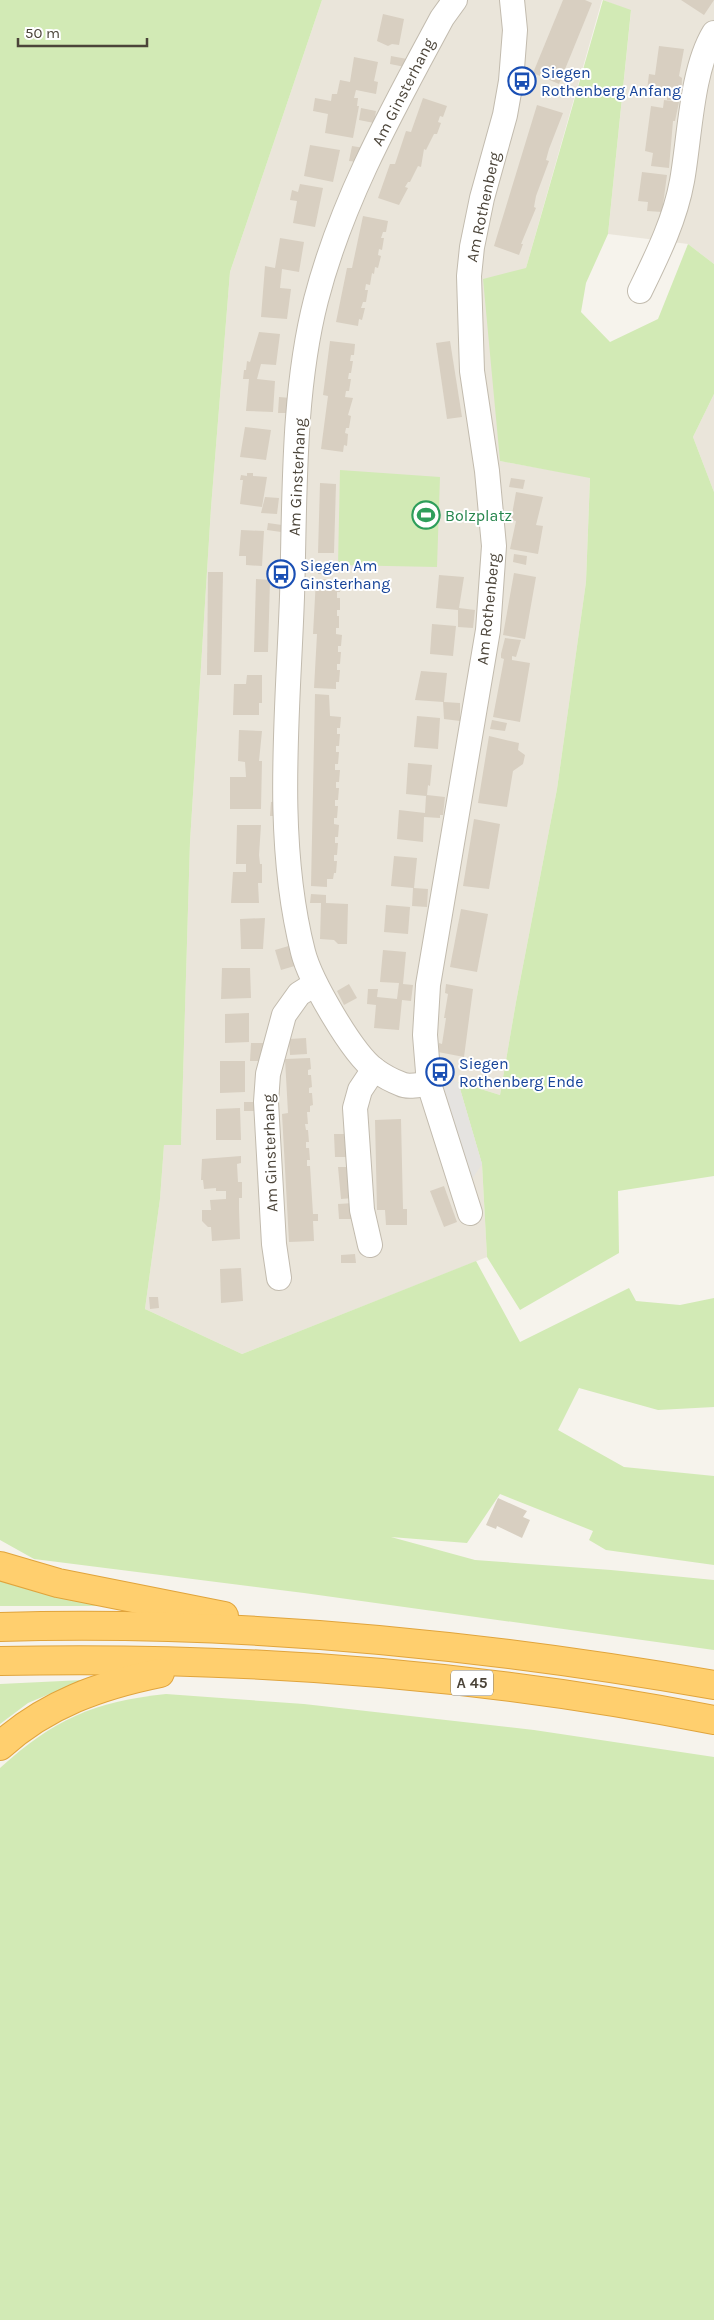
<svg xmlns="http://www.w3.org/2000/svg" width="714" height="2320" font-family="Karla,sans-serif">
<rect width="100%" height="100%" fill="#f6f3ec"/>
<g fill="#eae5da">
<polygon points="322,0 602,0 526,268 500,461 590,477 586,582 557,789 516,1002 500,1095 458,1082 482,1164 487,1257 242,1354 145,1309 160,1199 164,1145 181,1144 190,842 211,508 230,272"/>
<polygon points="603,0 714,0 714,264 688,244 608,234 631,11"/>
<polygon points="714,394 714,492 693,437"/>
</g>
<g fill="#d2eab5">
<polygon points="0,0 322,0 230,272 211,508 190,842 181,1145 164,1145 160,1199 145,1309 242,1354 476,1261 520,1342 629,1288 636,1301 680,1305 714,1298 714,1407 658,1410 579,1388 558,1430 624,1467 714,1476 714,1565 606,1550 589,1540 593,1531 500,1494 467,1543 391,1537 475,1560 611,1570 714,1580 714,1650 304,1593 34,1559 0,1540"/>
<polygon points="603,0 631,10 608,234 586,283 581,312 610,342 658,319 688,244 714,264 714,394 693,437 714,492 714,1176 618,1191 619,1253 520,1310 487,1257 482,1164 458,1082 500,1095 516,1002 557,789 586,582 590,478 500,461 483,279 526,268"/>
<polygon points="340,470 440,477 437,567 338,565"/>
<polygon points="0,1571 143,1606 0,1606"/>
<polygon points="83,1680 28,1703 0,1724 0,1684"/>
<path d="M166,1694L304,1704L534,1730L714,1757V2320H0V1768C54,1719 93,1702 166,1694Z"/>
</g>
<polygon fill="#e5e3e0" points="440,1077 458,1082 482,1164 472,1179"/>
<g fill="#d8cfc1">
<polygon points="563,0 585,0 592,3 559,84 533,73"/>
<polygon points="681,0 714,0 704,15"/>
<polygon points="383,14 404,19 399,45 392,44 388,46 377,41"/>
<polygon points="659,46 684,49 679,76 682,78 681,101 667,100 667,92 647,90 649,74 655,75"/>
<polygon points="391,56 407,59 405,67 390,64"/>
<polygon points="354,57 378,62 374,81 378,82 376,94 356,90 354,98 358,98 357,106 359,106 353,138 325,133 328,114 313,111 315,98 331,101 332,94 337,94 340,80 350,82"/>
<polygon points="423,98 447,106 443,117 440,116 438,122 441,123 437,134 434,134 426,150 424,149 421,167 418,166 410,182 408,182 405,187 408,188 399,205 378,198 390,164 395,164 406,131 411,132"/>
<polygon points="664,100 679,102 675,121 673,121 669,168 651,166 653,153 645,151 651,106 663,108"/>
<polygon points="537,105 563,113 549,149 546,160 549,161 536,196 534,207 536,208 521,244 523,244 519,255 494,246"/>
<polygon points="361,108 376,111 374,123 359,120"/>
<polygon points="310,145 340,150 333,182 304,176"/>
<polygon points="352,146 364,148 358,162 349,161"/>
<polygon points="642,172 667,175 662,212 647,211 648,202 638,201"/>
<polygon points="300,184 323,188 315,227 293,223 297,201 290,200 292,190 298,192"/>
<polygon points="363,216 388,221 386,232 383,232 381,238 384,238 382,250 379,249 378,255 381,256 378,268 375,267 374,274 372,273 370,285 366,284 365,290 368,290 366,302 363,302 361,308 365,308 362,320 359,319 358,326 336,322 347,268 352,268"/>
<polygon points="280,238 304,242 299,272 282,269 280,288 291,289 287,319 261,317 265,266 275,268"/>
<polygon points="259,332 280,334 276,365 261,364 257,379 275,381 273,412 246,411 249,379 243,379 244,370 246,370 247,361 250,362"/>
<polygon points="330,341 355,344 354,355 351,355 350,361 353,361 351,373 349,373 348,379 351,379 349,391 346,391 345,397 353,398 348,415 351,416 349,428 346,428 345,433 348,434 347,446 344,445 343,452 321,449 328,396 323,395"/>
<polygon points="450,341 462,417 447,419 436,343"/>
<polygon points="279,397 291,398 289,413 278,413"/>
<polygon points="245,427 271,430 266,460 240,457"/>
<polygon points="247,473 253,473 253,476 267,477 262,507 240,504 243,480 240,480 241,475 247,476"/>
<polygon points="511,478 525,480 523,489 509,487"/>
<polygon points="320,483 336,484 334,553 318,553"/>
<polygon points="516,492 543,497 536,525 543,526 538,554 510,549 516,521 511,520"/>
<polygon points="265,497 279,498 277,514 261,513"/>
<polygon points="268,523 282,525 281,532 267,530"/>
<polygon points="241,530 264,531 262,566 246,565 246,556 239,556"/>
<polygon points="514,554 527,556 526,565 513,562"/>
<polygon points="318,567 333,567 332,575 318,574"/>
<polygon points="208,572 223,572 221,675 207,675"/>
<polygon points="514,573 536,577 525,639 503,635"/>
<polygon points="439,575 464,577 459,608 475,610 473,628 458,627 458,610 436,608"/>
<polygon points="256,579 270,580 268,652 254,652"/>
<polygon points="316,579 341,580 340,592 337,592 337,598 340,598 340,610 337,610 337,616 339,616 339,628 336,628 336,634 342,635 341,646 338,646 338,652 341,652 340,664 337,664 337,670 340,670 339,682 336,682 336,689 314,688 317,634 313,634"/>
<polygon points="432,624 456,626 453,656 430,654"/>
<polygon points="505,638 521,640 516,657 512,656 512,660 530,663 520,722 493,717 504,659 501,658 501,654"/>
<polygon points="421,671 447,673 444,702 460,703 460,721 444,719 443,702 415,700"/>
<polygon points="247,675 262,675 262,703 259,703 259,715 233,715 234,684 246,684"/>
<polygon points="315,694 329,695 330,716 341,717 340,728 337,728 337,734 340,734 339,746 336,746 336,752 339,752 338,764 335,764 335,770 340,770 339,782 336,782 336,788 339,788 338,800 335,800 335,806 338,806 337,818 334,818 334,824 339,825 338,837 335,837 335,843 338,843 337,855 334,855 334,861 337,861 336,873 334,873 333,879 327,879 327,887 311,886"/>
<polygon points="417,716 440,718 438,749 414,747"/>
<polygon points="492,720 507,723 505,731 490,729"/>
<polygon points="239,730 262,731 259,761 262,761 261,809 230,809 230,777 246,777 245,762 238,761"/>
<polygon points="489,736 519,743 518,750 525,755 523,764 513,771 507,807 478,803"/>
<polygon points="408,763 432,765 430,786 428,785 427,795 445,797 443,815 440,815 440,818 424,817 423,842 397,839 399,810 425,813 426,796 406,794"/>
<polygon points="278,801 278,816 270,816 271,802"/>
<polygon points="474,819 500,824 489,889 463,886"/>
<polygon points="237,825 261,825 259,855 260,864 262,864 262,883 258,883 259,903 231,903 233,872 246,872 246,864 236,864"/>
<polygon points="394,856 417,858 414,888 428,889 427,907 412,906 413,888 391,886"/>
<polygon points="311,894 326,895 326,903 348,904 347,944 338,944 334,940 320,939 321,903 310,903"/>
<polygon points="386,905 410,907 408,934 384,932"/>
<polygon points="461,909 488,914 477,972 450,967"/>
<polygon points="265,918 263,949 241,949 240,919"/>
<polygon points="292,945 298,965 281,970 275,950"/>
<polygon points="383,950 406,952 403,984 413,985 411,1001 402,1000 399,1030 374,1028 376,1005 367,1004 368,989 378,989 377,997 397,999 399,983 380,982"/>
<polygon points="222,968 250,968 251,998 221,999"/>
<polygon points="349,984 357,998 344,1005 337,991"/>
<polygon points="446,984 473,989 464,1057 438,1052 439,1043 442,1044 446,1018 444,1018 448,994 445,993"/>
<polygon points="249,1013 249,1042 225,1043 225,1014"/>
<polygon points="306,1038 307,1054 290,1055 289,1039"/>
<polygon points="251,1043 266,1043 265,1061 250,1061"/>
<polygon points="310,1058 311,1069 308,1070 308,1075 311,1075 312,1087 309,1088 309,1093 312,1093 313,1105 310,1106 310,1112 307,1112 308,1124 305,1124 306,1130 308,1130 309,1142 306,1142 306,1148 309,1148 310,1160 307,1160 307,1166 310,1166 313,1214 318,1214 318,1221 313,1221 314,1241 289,1242 282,1114 288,1113 285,1059"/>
<polygon points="220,1061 245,1061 245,1092 220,1093"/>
<rect x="244" y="1102" width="16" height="9"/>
<polygon points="240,1108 241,1140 216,1140 216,1109"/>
<polygon points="401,1119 403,1209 407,1209 407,1225 386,1225 385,1210 377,1210 375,1120"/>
<polygon points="334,1134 350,1134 350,1157 335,1157"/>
<polygon points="241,1156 241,1163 237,1164 238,1182 242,1182 242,1198 239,1198 239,1209 240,1239 212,1241 211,1227 208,1227 202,1221 202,1210 211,1210 210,1200 226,1199 226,1191 216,1191 216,1188 204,1189 203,1180 201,1180 202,1159"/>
<polygon points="338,1167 352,1167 353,1198 341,1199"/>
<polygon points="444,1186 457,1222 444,1227 430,1191"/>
<polygon points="354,1203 354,1219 339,1219 338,1204"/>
<polygon points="355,1254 356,1263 341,1263 341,1255"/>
<polygon points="241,1268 243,1301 221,1303 220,1269"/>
<polygon points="149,1297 158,1297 159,1308 150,1309"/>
<polygon points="498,1498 527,1511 523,1517 530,1520 522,1538 497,1526 496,1529 486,1525"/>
</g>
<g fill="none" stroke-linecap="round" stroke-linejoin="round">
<g stroke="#c2bbae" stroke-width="26">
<g id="minor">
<path d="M640,291C657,256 675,220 682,181C690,137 691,71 714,33"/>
<path d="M429,1084C421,1084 409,1088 401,1084C393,1081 382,1075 375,1070C352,1053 310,980 303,952C274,838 288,712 292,597C295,500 292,394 316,300C342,199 393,109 442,18L455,0"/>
<polyline points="470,1213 429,1084 425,1035 428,985 488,630 494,546 487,471 472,371 469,276 472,247 482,198 505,115 511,81 515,30 512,0"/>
<polyline points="370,1245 362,1210 355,1108 360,1090 374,1069"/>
<polyline points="279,1278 274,1244 266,1102 268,1074 284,1015 299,994 315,984"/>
</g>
</g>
<g stroke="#e0a43c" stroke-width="30">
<g id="highway">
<polyline points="0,1566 58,1583 224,1616"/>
<path d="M0,1627C239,1620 479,1644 714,1685"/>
<path d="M0,1661C237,1656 482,1674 714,1720"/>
<path d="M0,1746C46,1704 101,1685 160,1673"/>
</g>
</g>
<use href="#minor" stroke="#fff" stroke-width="24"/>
<use href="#highway" stroke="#ffcf6e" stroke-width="28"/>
</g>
<defs>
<g id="bus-ring" transform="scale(1.4375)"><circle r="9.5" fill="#fff" stroke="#1a4fb4" stroke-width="1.5"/><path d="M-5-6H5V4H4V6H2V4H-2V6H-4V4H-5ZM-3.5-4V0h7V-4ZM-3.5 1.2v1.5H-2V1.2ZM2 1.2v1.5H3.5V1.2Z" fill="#1a4fb4"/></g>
<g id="stadium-ring" transform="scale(1.4375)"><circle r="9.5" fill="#fff" stroke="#2e9e5b" stroke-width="1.5"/><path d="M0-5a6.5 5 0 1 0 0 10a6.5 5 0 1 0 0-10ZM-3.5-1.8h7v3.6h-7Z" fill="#2e9e5b"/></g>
</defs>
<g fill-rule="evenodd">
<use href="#bus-ring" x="522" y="81"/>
<use href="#stadium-ring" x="426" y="515"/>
<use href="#bus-ring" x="281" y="574"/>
<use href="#bus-ring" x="440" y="1072"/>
</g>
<g text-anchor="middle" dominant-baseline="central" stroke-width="4" stroke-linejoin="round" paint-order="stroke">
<rect fill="#fff" stroke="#817c74" stroke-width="1" x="451" y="1670.5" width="42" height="25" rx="4"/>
<g font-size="15" font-weight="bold" fill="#4b4439">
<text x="472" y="1683">A 45</text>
</g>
<g font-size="16" fill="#164399" stroke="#fff" text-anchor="start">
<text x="541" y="72">Siegen<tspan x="541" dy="18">Rothenberg Anfang</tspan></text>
<text x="300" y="565">Siegen Am<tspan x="300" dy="18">Ginsterhang</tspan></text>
<text x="459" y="1063">Siegen<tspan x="459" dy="18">Rothenberg Ende</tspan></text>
</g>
<g font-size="16" fill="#4b4439" stroke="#fff">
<text transform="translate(403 92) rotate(-63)">Am Ginsterhang</text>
<text transform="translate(483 207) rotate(-78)">Am Rothenberg</text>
<text transform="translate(297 477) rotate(-87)">Am Ginsterhang</text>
<text transform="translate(488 609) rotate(-84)">Am Rothenberg</text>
<text transform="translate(270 1153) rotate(-92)">Am Ginsterhang</text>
</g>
<g font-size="16" fill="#27864d" stroke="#fff" text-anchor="start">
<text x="445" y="515">Bolzplatz</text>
</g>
</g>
<path d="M18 38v8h129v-8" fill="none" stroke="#4b4439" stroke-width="2.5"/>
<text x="25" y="38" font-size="15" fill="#4b4439" stroke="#ffffff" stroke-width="4" paint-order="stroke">50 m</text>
</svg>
